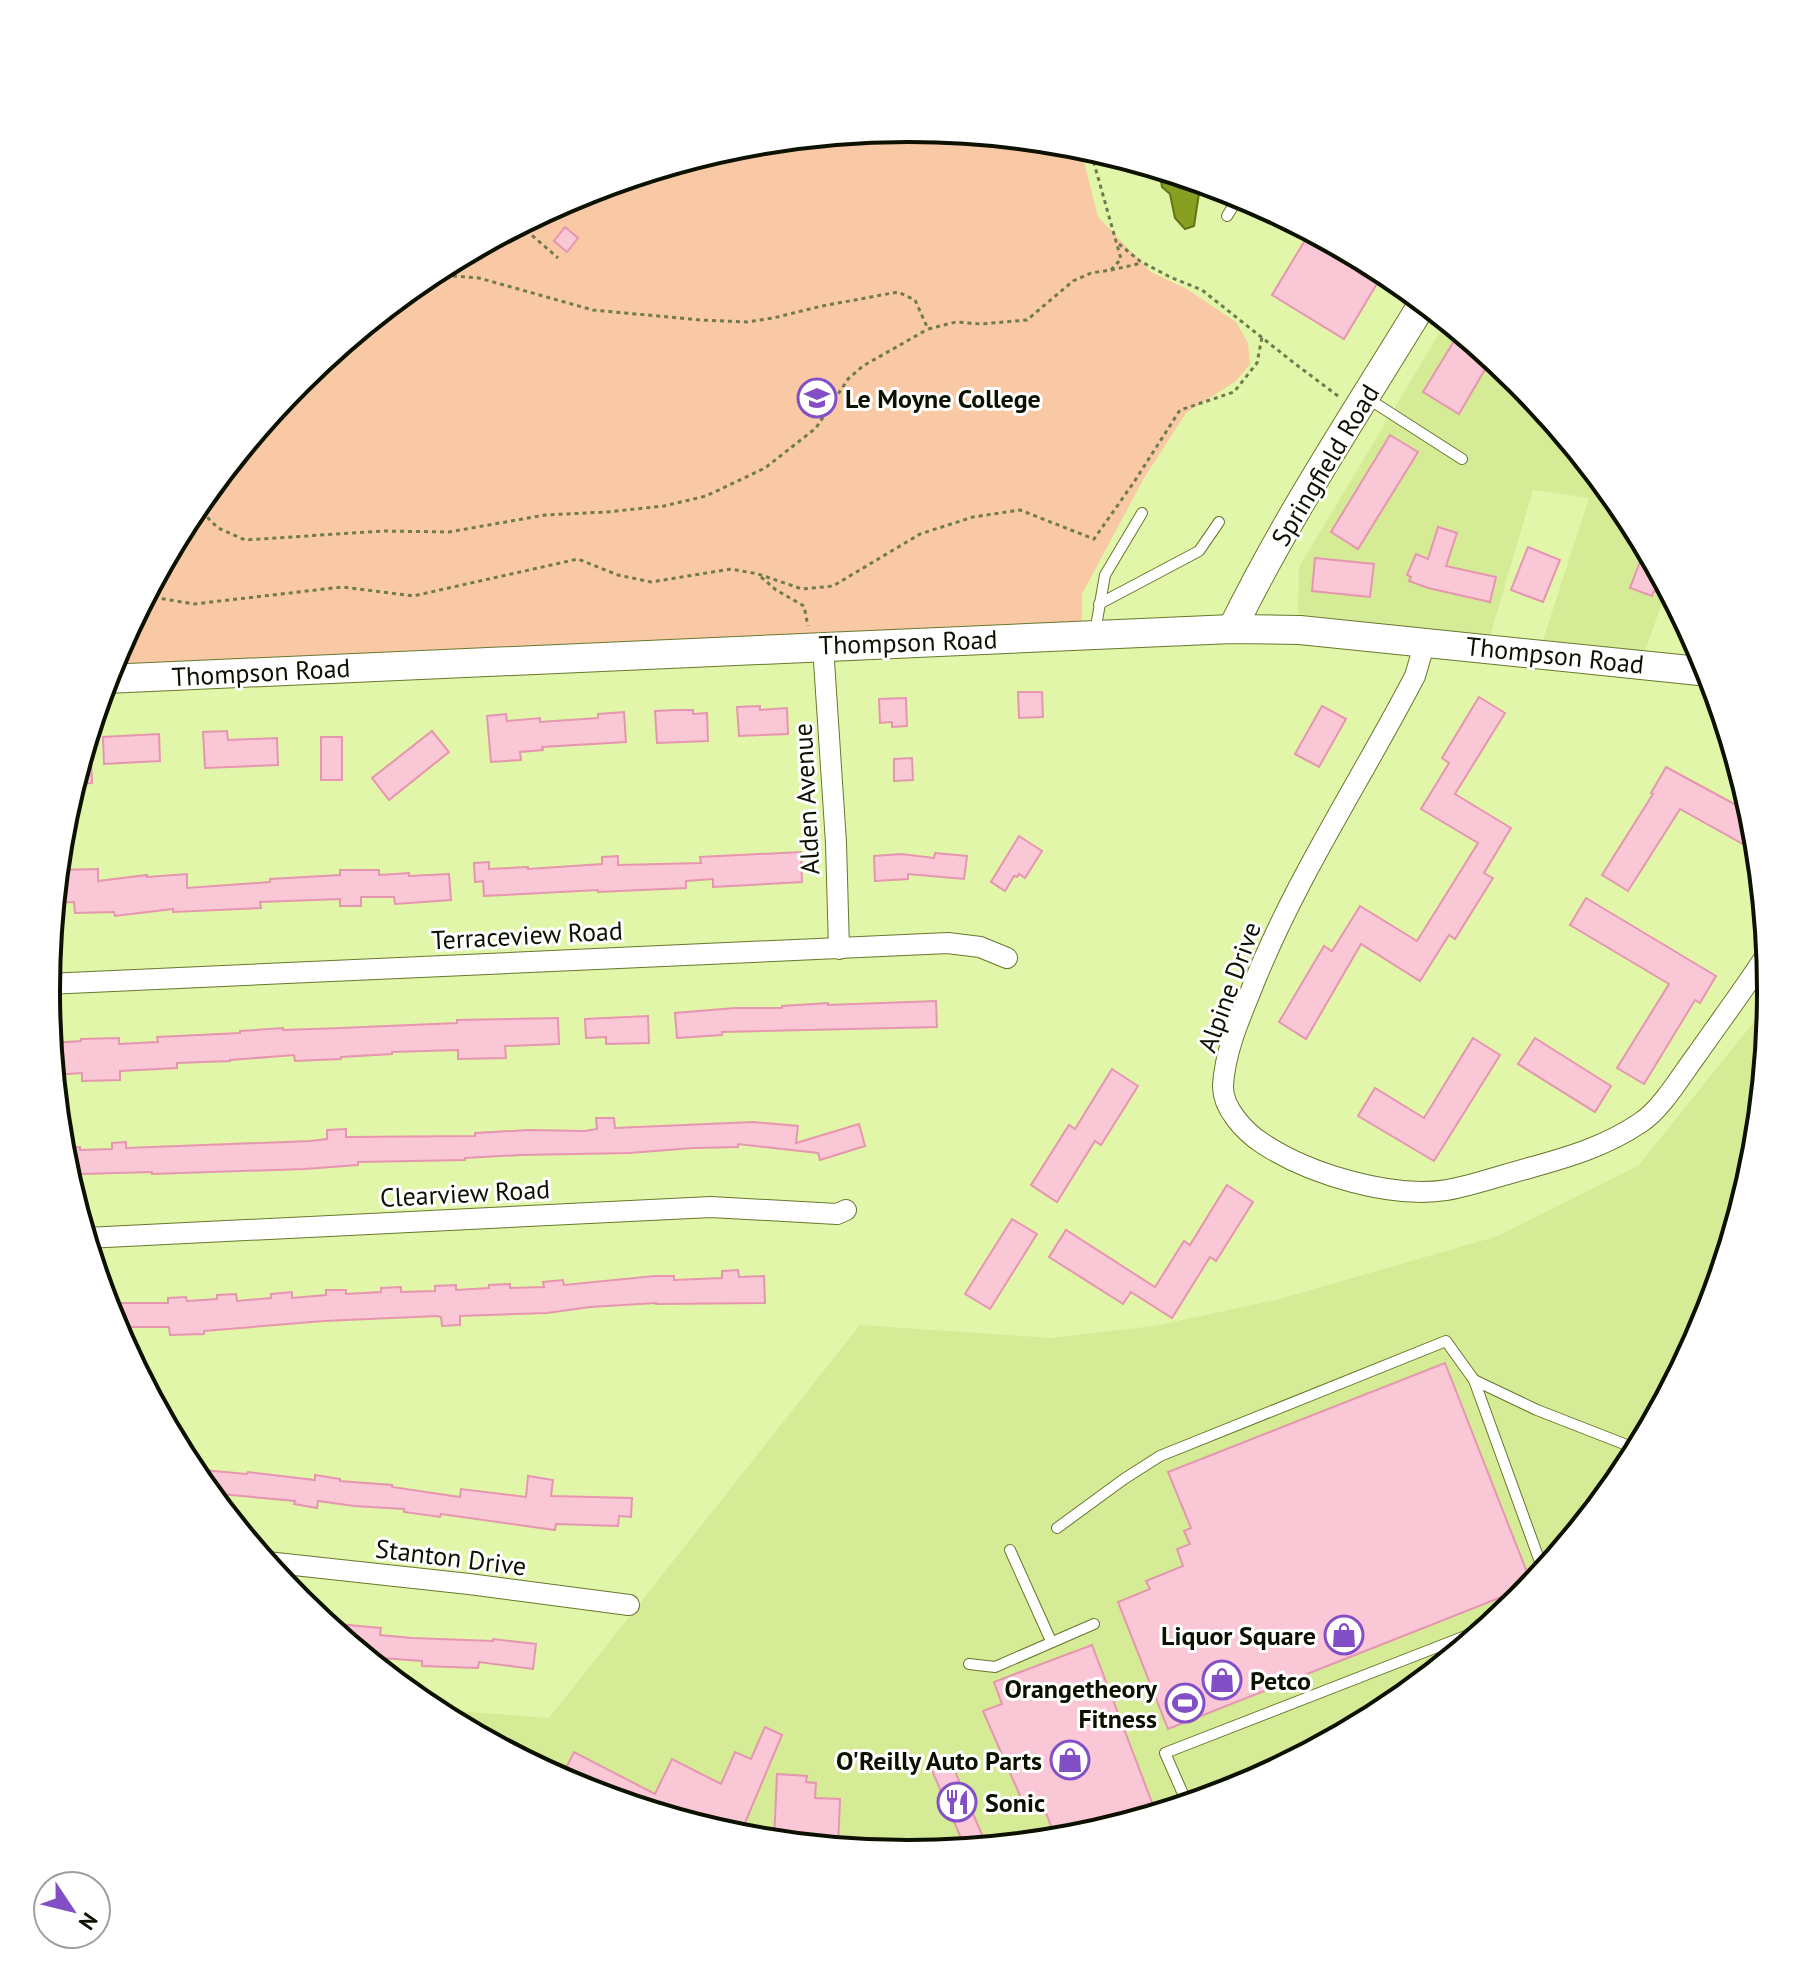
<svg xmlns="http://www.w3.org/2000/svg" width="1817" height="1982" font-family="'PT Sans',sans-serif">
<rect width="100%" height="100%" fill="#e2f6a9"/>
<g fill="#d5eb96">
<polygon points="1446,322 1519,381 1626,512 1667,589 1645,651 1543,640 1589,498 1533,490 1490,636 1298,614 1299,567"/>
<polygon points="1770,1002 1754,1160 1705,1321 1625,1471 1518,1601 1387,1708 1238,1788 1076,1837 908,1853 740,1837 578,1788 430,1709 549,1718 860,1325 1051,1338 1154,1326 1276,1300 1498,1236 1638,1166"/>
</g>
<polygon fill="#f8c9a4" points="909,129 1080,146 1098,217 1151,272 1187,289 1236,322 1248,343 1250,364 1236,381 1186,413 1144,478 1082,594 1082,621 110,668 112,661 192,511 299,381 430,274 579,194 741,145"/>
<polygon fill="#889f22" stroke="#637418" stroke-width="2" points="1159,170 1199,182 1200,187 1194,226 1185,229 1175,218 1170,194 1162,187"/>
<g fill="#fac7d6" stroke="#e696ae" stroke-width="2">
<polygon points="565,227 578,238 567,252 554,241"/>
<polygon points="1310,232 1384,272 1344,339 1272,295"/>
<polygon points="1459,333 1491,359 1459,414 1423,392"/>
<polygon points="1390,435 1418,452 1358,549 1331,532"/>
<polygon points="1438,527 1457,533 1446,566 1496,577 1490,602 1428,588 1409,581 1411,577 1407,575 1416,554 1428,559"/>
<polygon points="1528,547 1560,560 1543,602 1511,590"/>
<polygon points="1645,549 1660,576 1672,598 1654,591 1652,596 1630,588"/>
<polygon points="1315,558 1374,564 1370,597 1312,591"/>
<polygon points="1018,692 1042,692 1043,717 1019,718"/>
<polygon points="1479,697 1505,713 1455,794 1511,828 1484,873 1493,878 1455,939 1449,935 1420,981 1361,944 1306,1039 1279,1022 1324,946 1332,951 1360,906 1417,941 1478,843 1421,809 1449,763 1442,758"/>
<polygon points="906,698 907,726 892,727 892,722 880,723 879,699"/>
<polygon points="760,706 760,710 787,708 788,734 739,736 737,707"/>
<polygon points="1322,706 1346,719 1319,767 1295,754"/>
<polygon points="675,710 693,710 693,714 707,713 708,741 657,743 655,711"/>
<polygon points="624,712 626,742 542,747 543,750 520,752 521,760 491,762 487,716 506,714 507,721 540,718 540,722 598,718 598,714"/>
<polygon points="227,731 228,740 277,738 278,765 205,768 203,732"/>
<polygon points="432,731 449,752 389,800 372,778"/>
<polygon points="159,734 160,761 104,764 103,737"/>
<rect x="321" y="737" width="21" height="43"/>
<polygon points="88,739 90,740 92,783 74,784"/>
<polygon points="912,758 913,780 894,781 894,759"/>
<polygon points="1666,767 1751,813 1754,823 1757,852 1680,809 1628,891 1602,875 1653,794 1651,793"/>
<polygon points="1019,836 1042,851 1025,878 1019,874 1017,877 1014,876 1005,891 991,882"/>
<polygon points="801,852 802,882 713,887 713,879 686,881 686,888 598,892 598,890 484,896 483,881 475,882 474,863 489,862 489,869 528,867 528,869 602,864 602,857 618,856 618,865 701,863 700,857"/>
<polygon points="935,853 967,856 964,879 908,874 908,879 875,881 874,856 901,854 934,858"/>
<polygon points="98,869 98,881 147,875 147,877 187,874 187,888 270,882 270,879 340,875 340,870 379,870 379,875 409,873 409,876 449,874 451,900 395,904 394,897 361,897 361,906 340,906 340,899 260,902 261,908 173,912 173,909 115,916 114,912 75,913 74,902 55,903 58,870"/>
<polygon points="1586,898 1716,976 1700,1003 1695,1000 1644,1084 1617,1068 1669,984 1570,925"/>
<polygon points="936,1001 937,1027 722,1032 722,1035 677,1038 675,1013 735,1008 782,1008 782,1006 828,1003 828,1005"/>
<polygon points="648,1016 649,1043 606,1044 606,1037 586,1038 585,1019"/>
<polygon points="558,1018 559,1044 505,1046 506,1058 458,1059 458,1050 392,1052 392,1054 341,1057 341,1059 295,1061 294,1055 230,1060 230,1061 177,1063 177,1068 120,1071 120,1080 82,1081 82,1073 54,1075 51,1043 81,1041 81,1039 119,1038 119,1044 158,1042 157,1037 240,1033 240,1031 283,1028 283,1030 340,1028 457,1023 457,1020"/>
<polygon points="1473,1038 1500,1055 1434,1161 1358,1116 1375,1088 1424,1118"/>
<polygon points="1535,1038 1611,1086 1595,1112 1518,1064"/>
<polygon points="1112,1069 1138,1086 1101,1145 1095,1141 1057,1202 1031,1185 1069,1125 1075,1129"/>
<polygon points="596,1118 614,1118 615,1128 753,1122 798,1126 796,1143 859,1124 865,1146 820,1160 818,1153 738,1144 738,1147 693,1148 629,1153 521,1155 465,1158 465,1160 358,1162 358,1165 304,1169 152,1174 152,1172 81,1174 81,1176 68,1177 61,1148 80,1147 80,1150 112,1149 112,1143 126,1142 126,1148 310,1141 327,1139 327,1130 346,1129 346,1137 475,1136 475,1133 529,1130 585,1131 597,1129"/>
<polygon points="1227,1185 1253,1202 1216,1261 1210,1257 1172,1318 1131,1292 1123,1304 1049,1257 1066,1230 1155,1287 1184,1241 1190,1245"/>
<polygon points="1012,1219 1037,1234 990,1309 965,1294"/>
<polygon points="738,1270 739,1277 764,1276 765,1303 656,1304 656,1303 590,1307 547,1313 460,1316 460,1325 442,1326 441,1317 437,1316 324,1321 204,1331 204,1334 170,1335 169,1327 115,1327 113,1324 113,1303 168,1303 168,1298 186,1297 187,1301 217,1299 217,1295 236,1294 237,1301 271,1298 271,1294 292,1292 292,1298 326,1295 326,1290 346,1290 346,1294 381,1292 381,1288 401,1287 401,1292 435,1291 435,1286 456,1285 456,1290 489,1288 489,1285 510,1284 510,1288 544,1287 543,1282 563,1280 564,1285 655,1276 674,1276 674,1280 722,1278 722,1271"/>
<polygon points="1445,1363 1532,1585 1168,1729 1118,1602 1150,1589 1146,1581 1183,1566 1177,1549 1190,1544 1184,1531 1191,1528 1168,1472"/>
<polygon points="191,1469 247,1474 248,1472 315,1480 315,1475 340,1479 340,1481 392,1485 392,1487 460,1497 461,1489 526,1497 528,1476 553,1480 551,1496 632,1498 631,1517 619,1516 618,1526 556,1524 555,1530 441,1514 440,1517 404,1512 404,1509 354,1506 318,1501 317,1508 294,1504 295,1501 210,1493"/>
<polygon points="326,1623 381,1628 380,1635 412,1638 493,1641 493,1639 536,1644 533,1669 479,1662 478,1668 422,1666 422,1661 367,1657"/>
<polygon points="1092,1645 1156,1813 1076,1837 1056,1839 1044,1808 1028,1814 983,1711 1002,1704 994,1682"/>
<polygon points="765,1727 782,1735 739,1837 578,1788 561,1778 574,1752 655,1794 672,1759 721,1784 735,1752 751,1759"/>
<polygon points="950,1760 983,1837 964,1845 931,1768"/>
<polygon points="777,1774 807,1776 806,1782 816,1783 815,1798 840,1799 838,1847 774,1840"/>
</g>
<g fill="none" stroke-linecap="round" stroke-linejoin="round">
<g stroke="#68772d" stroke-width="12">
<g id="lane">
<polyline points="1227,216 1240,195"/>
<polyline points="1367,398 1462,459"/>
<polyline points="1099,604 1199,551 1219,522"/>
<polyline points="1095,632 1105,575 1142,513"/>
<polyline points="1057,1528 1124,1479 1160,1456 1446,1341 1474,1380"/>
<polyline points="1010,1550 1051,1641"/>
<polyline points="1543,1570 1474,1380 1537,1410 1637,1449"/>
<polyline points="969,1664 995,1667 1094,1624"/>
<polyline points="1187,1803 1165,1753 1486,1628"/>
</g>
</g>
<g stroke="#68772d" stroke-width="22">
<g id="street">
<path d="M1425,642L1415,676C1360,782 1293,882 1250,993C1238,1022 1225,1053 1223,1085C1222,1108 1245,1132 1262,1143C1308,1174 1392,1199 1447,1190C1474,1185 1502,1175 1529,1168C1569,1157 1606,1146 1640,1123C1662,1109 1682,1074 1698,1053C1721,1020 1745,988 1767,954"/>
<polyline points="823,646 836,843 839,949"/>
<polyline points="47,984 948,943 980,947 1007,958"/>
<polyline points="86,1238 711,1207 837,1214 846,1210"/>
<polyline points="267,1562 469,1584 629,1605"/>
</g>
</g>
<g stroke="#68772d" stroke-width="30">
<g id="secondary">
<path d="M1232,629C1287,516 1358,410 1423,303"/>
<polyline points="106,679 1232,629 1300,630 1709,672"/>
</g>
</g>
<g stroke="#6f7b4e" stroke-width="3" stroke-dasharray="4 4" stroke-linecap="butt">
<polyline points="520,225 558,258"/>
<polyline points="1119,244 1140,261 1170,277 1202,290 1294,363 1338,396"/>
<polyline points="1111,270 1142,263"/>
<polyline points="429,274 479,278 593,310 701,320 747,322 773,318 822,306 898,292 915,300 928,329 956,322 981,324 1027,320 1073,281 1091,273 1111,270 1121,259 1090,149"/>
<polyline points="196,506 218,528 245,540 383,531 449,532 545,515 607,512 664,506 706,496 765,468 816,428 848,379 863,366 928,329"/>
<polyline points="761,577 776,590 804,606 808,626"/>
<polyline points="146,596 194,604 342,587 413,596 578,559 618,575 651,582 731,569 758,574 802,589 833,586 920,534 973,517 1020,510 1094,539 1134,482 1180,410 1234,392 1257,363 1262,337"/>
</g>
<use href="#lane" stroke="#fff" stroke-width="10"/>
<use href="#street" stroke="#fff" stroke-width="20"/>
<use href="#secondary" stroke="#fff" stroke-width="28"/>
</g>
<defs>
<g id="university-ring" transform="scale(2)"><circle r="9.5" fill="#fff" stroke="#824fc7" stroke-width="1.5"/><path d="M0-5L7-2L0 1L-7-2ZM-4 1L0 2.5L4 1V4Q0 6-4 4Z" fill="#824fc7"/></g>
<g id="shop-ring" transform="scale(2)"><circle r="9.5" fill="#fff" stroke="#824fc7" stroke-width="1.5"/><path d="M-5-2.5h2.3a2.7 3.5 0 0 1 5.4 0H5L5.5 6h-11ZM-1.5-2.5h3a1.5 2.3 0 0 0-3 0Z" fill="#824fc7"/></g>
<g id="stadium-ring" transform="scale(2)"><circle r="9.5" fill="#fff" stroke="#824fc7" stroke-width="1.5"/><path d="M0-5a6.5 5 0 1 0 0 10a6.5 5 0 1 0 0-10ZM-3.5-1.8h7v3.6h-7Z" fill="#824fc7"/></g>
<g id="restaurant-ring" transform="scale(2)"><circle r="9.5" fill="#fff" stroke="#824fc7" stroke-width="1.5"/><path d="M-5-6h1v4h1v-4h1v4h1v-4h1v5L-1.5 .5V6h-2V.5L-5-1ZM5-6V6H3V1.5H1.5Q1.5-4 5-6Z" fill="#824fc7"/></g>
</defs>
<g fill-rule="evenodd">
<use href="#university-ring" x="817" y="398"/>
<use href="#shop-ring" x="1344" y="1635"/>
<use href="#shop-ring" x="1222" y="1680"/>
<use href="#stadium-ring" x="1185" y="1703"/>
<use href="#shop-ring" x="1070" y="1760"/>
<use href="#restaurant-ring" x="957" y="1802"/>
</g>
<g text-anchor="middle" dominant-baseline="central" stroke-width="6" stroke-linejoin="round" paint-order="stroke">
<g font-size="26" font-weight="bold" fill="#0c1100" stroke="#fff" text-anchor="start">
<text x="845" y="398">Le Moyne College</text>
<text x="1316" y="1635" text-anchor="end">Liquor Square</text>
<text x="1250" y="1680">Petco</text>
<text x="1157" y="1688" text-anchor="end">Orangetheory<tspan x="1157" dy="30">Fitness</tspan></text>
<text x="1042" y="1760" text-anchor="end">O'Reilly Auto Parts</text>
<text x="985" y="1802">Sonic</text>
</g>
<g font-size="26" fill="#0c1100" stroke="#fff">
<text transform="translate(1325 465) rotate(-59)">Springfield Road</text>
<text transform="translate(908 642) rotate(-2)">Thompson Road</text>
<text transform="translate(1555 655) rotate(6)">Thompson Road</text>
<text transform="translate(261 672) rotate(-3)">Thompson Road</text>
<text transform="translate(806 799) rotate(-93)">Alden Avenue</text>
<text transform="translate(527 935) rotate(-3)">Terraceview Road</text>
<text transform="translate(1229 987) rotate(-70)">Alpine Drive</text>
<text transform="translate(465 1193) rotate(-3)">Clearview Road</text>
<text transform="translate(451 1557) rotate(7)">Stanton Drive</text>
</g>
</g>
<path d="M0 0H1817V1982H0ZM908 142H909A848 848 0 0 1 1757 990V992A848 848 0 0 1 909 1840H908A848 848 0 0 1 60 992V990A848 848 0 0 1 908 142Z" fill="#fff" fill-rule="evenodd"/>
<path fill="none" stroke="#0c1100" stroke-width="4" d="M908 142H909A848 848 0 0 1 1757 990V992A848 848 0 0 1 909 1840H908A848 848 0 0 1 60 992V990A848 848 0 0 1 908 142Z"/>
<g transform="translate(72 1910) rotate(125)"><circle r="38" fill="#ffffff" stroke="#9ea099" stroke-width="2"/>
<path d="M0-6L14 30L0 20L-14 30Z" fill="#824fc7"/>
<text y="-12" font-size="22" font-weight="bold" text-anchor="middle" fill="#0c1100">N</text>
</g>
</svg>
